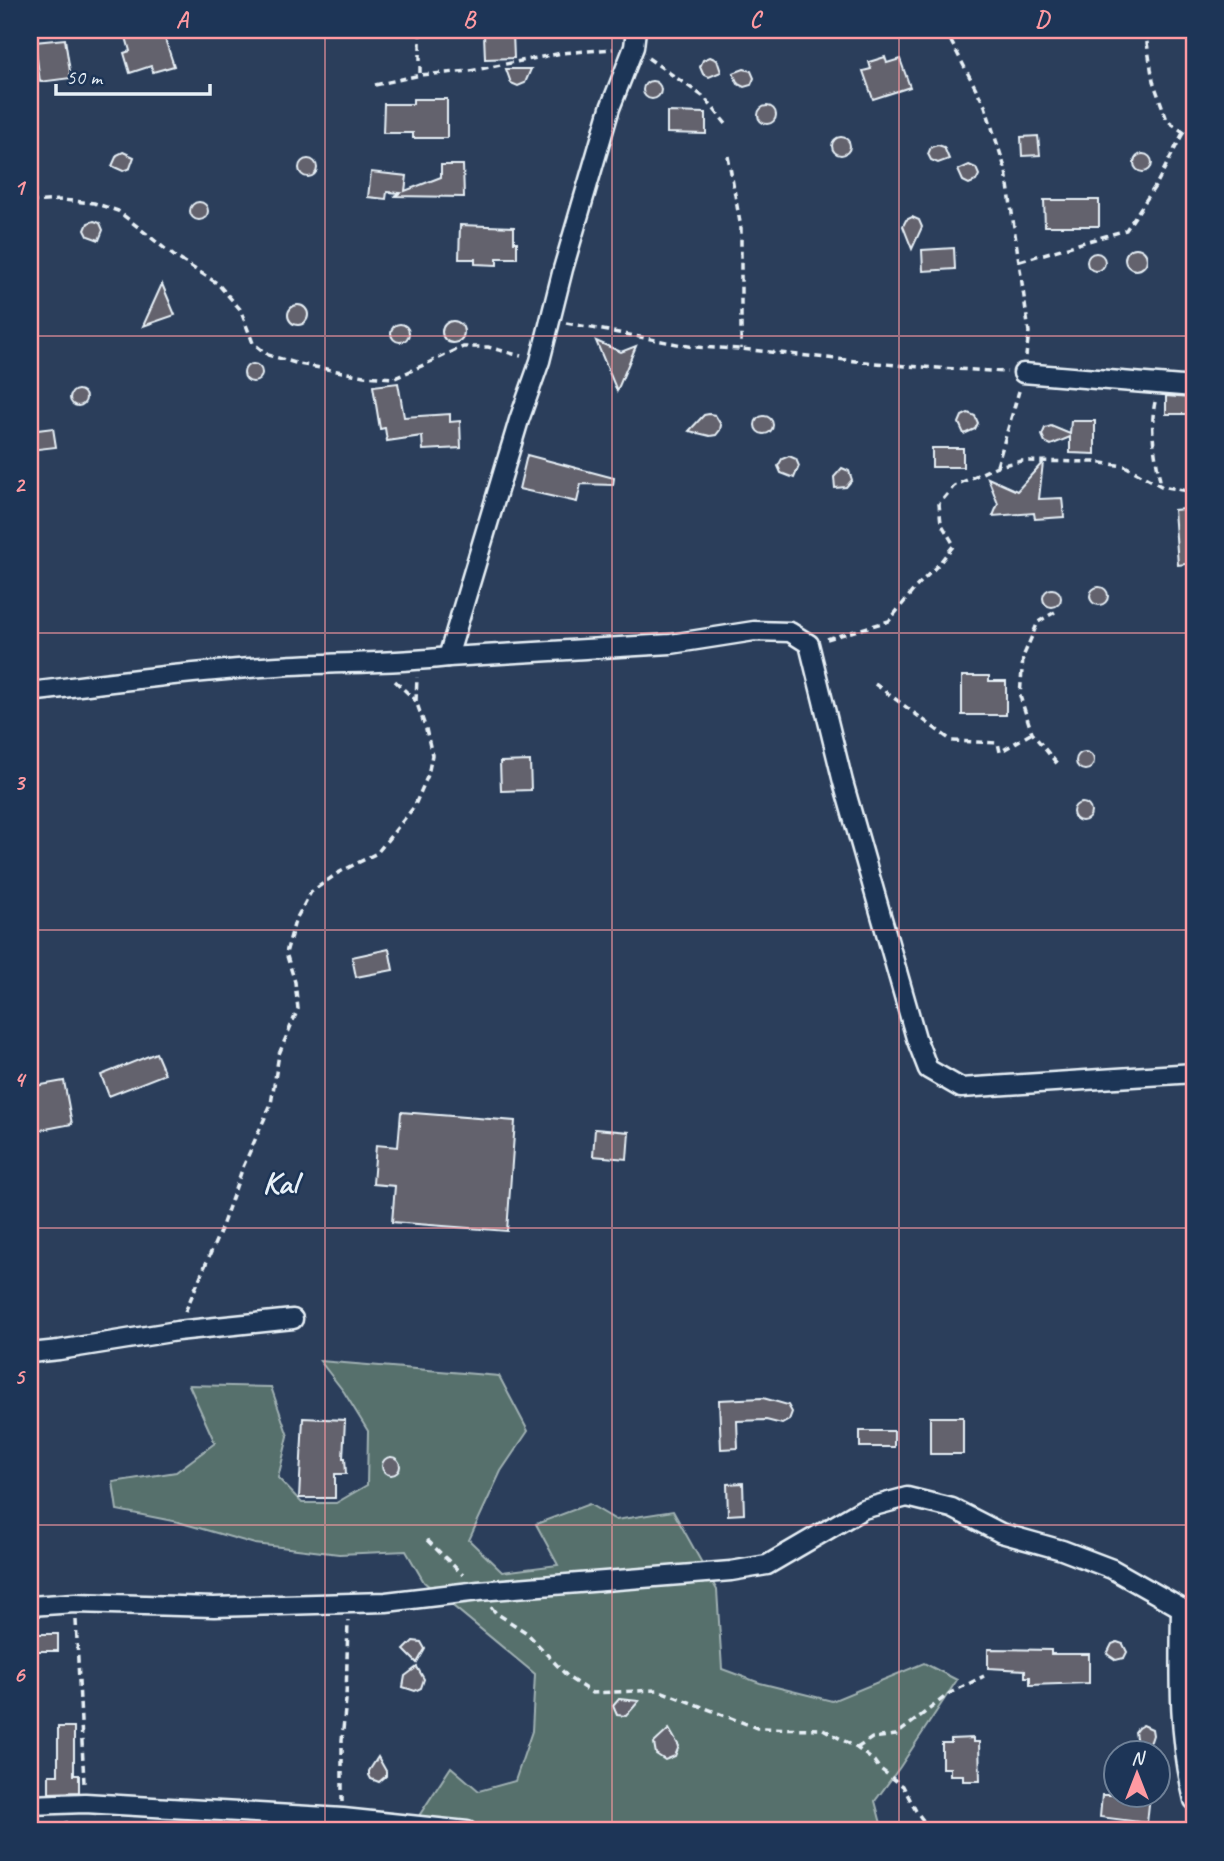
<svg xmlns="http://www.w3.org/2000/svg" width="1224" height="1861" font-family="Caveat,sans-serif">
<rect width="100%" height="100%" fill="#2b3e5b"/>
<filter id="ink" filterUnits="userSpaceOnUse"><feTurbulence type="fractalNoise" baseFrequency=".0143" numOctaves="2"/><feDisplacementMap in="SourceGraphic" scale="14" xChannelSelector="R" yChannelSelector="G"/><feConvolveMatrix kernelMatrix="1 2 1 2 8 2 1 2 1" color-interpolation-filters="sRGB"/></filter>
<g filter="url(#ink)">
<polygon fill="#566f6c" stroke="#9fb0b2" stroke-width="2" points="320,1361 499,1376 528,1431 501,1471 469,1540 502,1572 558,1565 536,1524 589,1504 616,1520 673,1511 717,1590 722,1669 760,1683 832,1701 924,1663 957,1680 900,1767 875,1801 883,1831 409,1831 451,1767 479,1791 515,1781 532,1731 535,1674 424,1582 406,1551 339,1554 255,1544 178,1522 117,1510 113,1482 176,1472 215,1443 189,1385 271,1387 288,1436 278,1478 302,1503 336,1503 367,1485 368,1431 344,1392"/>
<g fill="#64626d" stroke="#e8f1f8" stroke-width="2">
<polygon points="150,30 162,30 174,66 153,72 151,66 130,73 124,53 130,51 126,37"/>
<polygon points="513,33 514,58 485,59 484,34"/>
<polygon points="65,39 71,78 40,82 35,42"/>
<polygon points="710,57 717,60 721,72 709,77 703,74 700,67 703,60"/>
<polygon points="885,57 887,63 900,59 910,87 873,99 863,71 871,69 869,62"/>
<polygon points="506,69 531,69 525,83 518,86 511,83"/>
<polygon points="744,69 751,71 754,78 751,85 744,87 738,84 733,73"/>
<circle cx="652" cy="90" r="9"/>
<polygon points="413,99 447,99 447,138 413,138 413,133 383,133 384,104 413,104"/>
<circle cx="767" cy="115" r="9"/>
<polygon points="667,112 706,113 706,134 667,133"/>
<polygon points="1038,136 1040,155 1022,156 1021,137"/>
<circle cx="841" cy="146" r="9"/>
<polygon points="938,145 944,147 949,159 938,163 931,160 928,154 931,147"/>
<polygon points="123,152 134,157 130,168 123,171 112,166 117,155"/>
<circle cx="1143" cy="163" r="9"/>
<circle cx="308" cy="168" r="9"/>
<polygon points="441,165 463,165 464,197 394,196 400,193 387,192 386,199 368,197 371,172 407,176 405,191 441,177"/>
<polygon points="969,165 976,168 979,175 976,181 969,184 963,181 958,170"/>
<polygon points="1044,200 1099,200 1099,226 1045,226"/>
<circle cx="199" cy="211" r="9"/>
<polygon points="912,217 919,220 922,227 912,249 903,226 906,220"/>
<polygon points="94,221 100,223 103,230 99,240 88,236 85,230 88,223"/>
<polygon points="460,225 514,227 514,242 517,242 517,258 497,258 497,265 475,264 475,259 459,259"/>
<circle cx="1136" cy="259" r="11"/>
<polygon points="954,248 955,269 923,271 922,250"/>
<circle cx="1096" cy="262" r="9"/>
<polygon points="162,284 175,315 143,326"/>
<circle cx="298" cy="315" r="10"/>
<circle cx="453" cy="332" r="11"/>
<circle cx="400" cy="333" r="9"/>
<polygon points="596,341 621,352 636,346 617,391"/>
<circle cx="253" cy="373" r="9"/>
<polygon points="398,383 404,417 450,414 450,422 460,421 461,448 423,450 422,436 387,441 385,428 380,429 373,386"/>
<circle cx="78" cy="398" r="8"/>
<polygon points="1166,396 1190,398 1190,414 1166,414"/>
<polygon points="968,413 975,416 978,423 975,429 964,434 959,423 962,416"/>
<polygon points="709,414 715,415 721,425 720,430 716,435 710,436 689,431 704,415"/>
<circle cx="764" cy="425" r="9"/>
<polygon points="1071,421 1095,421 1095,454 1070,453 1070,437 1051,445 1045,442 1042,435 1045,428 1051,426 1070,434"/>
<polygon points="53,428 56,447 30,450 30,431"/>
<rect x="932" y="448" width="31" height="19"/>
<polygon points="527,455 614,478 613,485 581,484 577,502 519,489"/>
<polygon points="789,456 796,459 799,466 794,478 781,473 778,466 782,459"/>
<polygon points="1043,462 1039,499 1062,498 1064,517 1035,519 1034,513 993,516 998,504 988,478 1017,491"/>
<polygon points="842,468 849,471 852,480 846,487 835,488 834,477"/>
<polygon points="1194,508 1194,563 1178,565 1174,510"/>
<circle cx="1099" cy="596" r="9"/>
<circle cx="1052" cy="598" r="9"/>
<polygon points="962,676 989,676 989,681 1006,681 1006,715 962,715"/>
<circle cx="1085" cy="761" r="9"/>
<polygon points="530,761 531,790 501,791 500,762"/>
<circle cx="1082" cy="812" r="9"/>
<polygon points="389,949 393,970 356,977 352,957"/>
<polygon points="156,1053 165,1074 109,1096 101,1075"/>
<polygon points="64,1081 72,1124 30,1132 30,1087"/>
<polygon points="401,1112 515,1121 507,1231 392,1222 395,1186 373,1184 376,1145 398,1147"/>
<polygon points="595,1129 629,1132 627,1159 593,1156"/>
<polygon points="763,1398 788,1405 792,1412 789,1420 782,1424 766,1420 737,1421 738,1448 721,1449 719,1400"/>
<rect x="930" y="1417" width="33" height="37"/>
<polygon points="303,1418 345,1420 343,1458 345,1458 346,1474 335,1474 335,1498 299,1498"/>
<rect x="860" y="1431" width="34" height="16"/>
<circle cx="391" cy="1466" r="9"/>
<polygon points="743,1483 744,1514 728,1515 727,1484"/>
<rect x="30" y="1634" width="28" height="17"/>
<polygon points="413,1641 421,1642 425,1649 417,1663 404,1650"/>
<polygon points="1117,1642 1123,1644 1127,1652 1124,1658 1116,1660 1107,1654 1112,1644"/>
<polygon points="988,1649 1051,1650 1051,1654 1089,1654 1089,1683 1030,1685 1030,1677 1025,1677 1025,1670 988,1668"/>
<polygon points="417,1667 424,1679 421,1688 415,1691 403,1687 405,1676"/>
<polygon points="619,1699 639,1701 626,1716 617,1715 613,1706"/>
<polygon points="1143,1725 1152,1729 1153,1735 1151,1741 1138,1750 1135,1732 1138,1728"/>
<polygon points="58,1727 74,1727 74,1775 79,1775 79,1792 49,1793 49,1775 58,1775"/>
<polygon points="669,1729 679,1746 675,1756 665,1760 656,1754 654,1743"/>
<polygon points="973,1738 973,1742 979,1742 980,1781 963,1781 963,1775 950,1775 950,1768 942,1768 942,1743 951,1743 951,1739"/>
<polygon points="378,1757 386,1771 386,1776 379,1782 371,1779 369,1775 369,1771"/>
<polygon points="1102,1795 1150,1795 1147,1823 1100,1817"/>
</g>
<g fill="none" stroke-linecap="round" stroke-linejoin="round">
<g stroke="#e8f1f8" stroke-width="23">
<g id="minor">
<polyline points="1023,373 1194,387"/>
<polyline points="448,657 519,420 540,361 563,269 610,108 634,47 636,30"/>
<path d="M30,692C113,682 195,671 278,666C335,662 391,664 448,657L671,644L754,631L790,632L809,644L843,782L916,1038L928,1069L961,1088L1194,1073"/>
<polyline points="30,1353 59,1350 177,1331 293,1319"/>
<polyline points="30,1606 75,1603 214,1607 386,1602 479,1591 731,1571 767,1565 863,1509 907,1497 952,1508 1001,1533 1062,1550 1112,1569 1181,1608 1194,1612"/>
<path d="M1181,1608C1180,1674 1178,1735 1194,1800"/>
<polyline points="30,1805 85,1803 343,1818 467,1831"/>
</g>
</g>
<g stroke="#e8f1f8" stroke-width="3.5" stroke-dasharray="7 5" stroke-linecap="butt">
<polyline points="420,30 420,75"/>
<polyline points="945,30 985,106 1006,171 1029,332 1026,356"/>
<polyline points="1145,30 1153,81 1167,120 1194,140"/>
<polyline points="648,58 704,97 726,124"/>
<polyline points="375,85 420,75 470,71 562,53 613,49"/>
<polyline points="728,156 741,228 741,349"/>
<polyline points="30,202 62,200 94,203 118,211 174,256 217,283 240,309 253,343 268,355 299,364 364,376 395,378 463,347 488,347 521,356"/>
<polyline points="1020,261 1126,230 1156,185 1183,133"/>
<polyline points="566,323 693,347 741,349 905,366 1007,372"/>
<path d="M1155,402C1149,431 1156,458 1161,486"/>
<polyline points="997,466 1019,391"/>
<polyline points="1055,612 1038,622 1023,657 1020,696 1032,733 1059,766"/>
<polyline points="827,639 889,621 916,587 938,565 954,545 941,523 939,504 954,486 997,466 1022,461 1094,462 1125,466 1161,486 1194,492"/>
<polyline points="395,681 416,701"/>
<polyline points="875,684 952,741 998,743 1000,752 1032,733"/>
<polyline points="185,1312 221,1229 243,1167 271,1104 279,1054 298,1009 295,982 286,953 295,921 311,892 338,873 377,853 414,807 428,775 432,755 426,729 416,701 417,677"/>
<polyline points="427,1540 463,1575"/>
<polyline points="491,1607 496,1613 527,1633 569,1678 592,1693 658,1690 757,1728 823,1729 857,1748 874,1761 879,1768 903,1786 916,1811 931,1831"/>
<polyline points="76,1620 84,1783"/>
<polyline points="857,1748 872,1738 896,1735 950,1693 984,1676"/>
<polyline points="342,1802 342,1740 346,1700 348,1620"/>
<polyline points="66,1821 67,1831"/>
<polyline points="625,1831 635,1824"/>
</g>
<use href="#minor" stroke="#1d3557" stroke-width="18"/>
</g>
</g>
<path fill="none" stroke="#ff9aa2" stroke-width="2" stroke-opacity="0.55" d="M325,30V1831M612,30V1831M899,30V1831M30,336H1194M30,633H1194M30,930H1194M30,1228H1194M30,1525H1194"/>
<g text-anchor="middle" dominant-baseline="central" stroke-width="5" stroke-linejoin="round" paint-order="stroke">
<g font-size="32" font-weight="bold" fill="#e8f1f8" stroke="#1d3557">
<text x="280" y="1182">Kal</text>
</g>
</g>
<rect width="1224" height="1861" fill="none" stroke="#1d3557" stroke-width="77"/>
<g transform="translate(1137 1774)"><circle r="33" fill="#1d3557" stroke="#6e8097" stroke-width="2"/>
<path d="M0-5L12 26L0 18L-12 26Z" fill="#ff9aa2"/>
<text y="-10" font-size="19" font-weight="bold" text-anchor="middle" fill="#e8f1f8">N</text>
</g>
<path d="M56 84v10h154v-10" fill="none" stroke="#e8f1f8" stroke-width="3.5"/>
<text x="66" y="84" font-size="21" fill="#e8f1f8" stroke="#1d3557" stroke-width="5" paint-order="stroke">50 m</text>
<rect x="38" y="38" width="1148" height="1784" fill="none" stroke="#ff9aa2" stroke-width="2.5"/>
<g font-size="23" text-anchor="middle" font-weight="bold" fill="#ff9aa2">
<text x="182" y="27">A</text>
<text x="469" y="27">B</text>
<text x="755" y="27">C</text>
<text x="1042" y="27">D</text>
<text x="19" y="195">1</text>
<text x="19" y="492">2</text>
<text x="19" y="790">3</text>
<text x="19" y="1087">4</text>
<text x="19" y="1384">5</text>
<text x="19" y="1682">6</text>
</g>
</svg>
